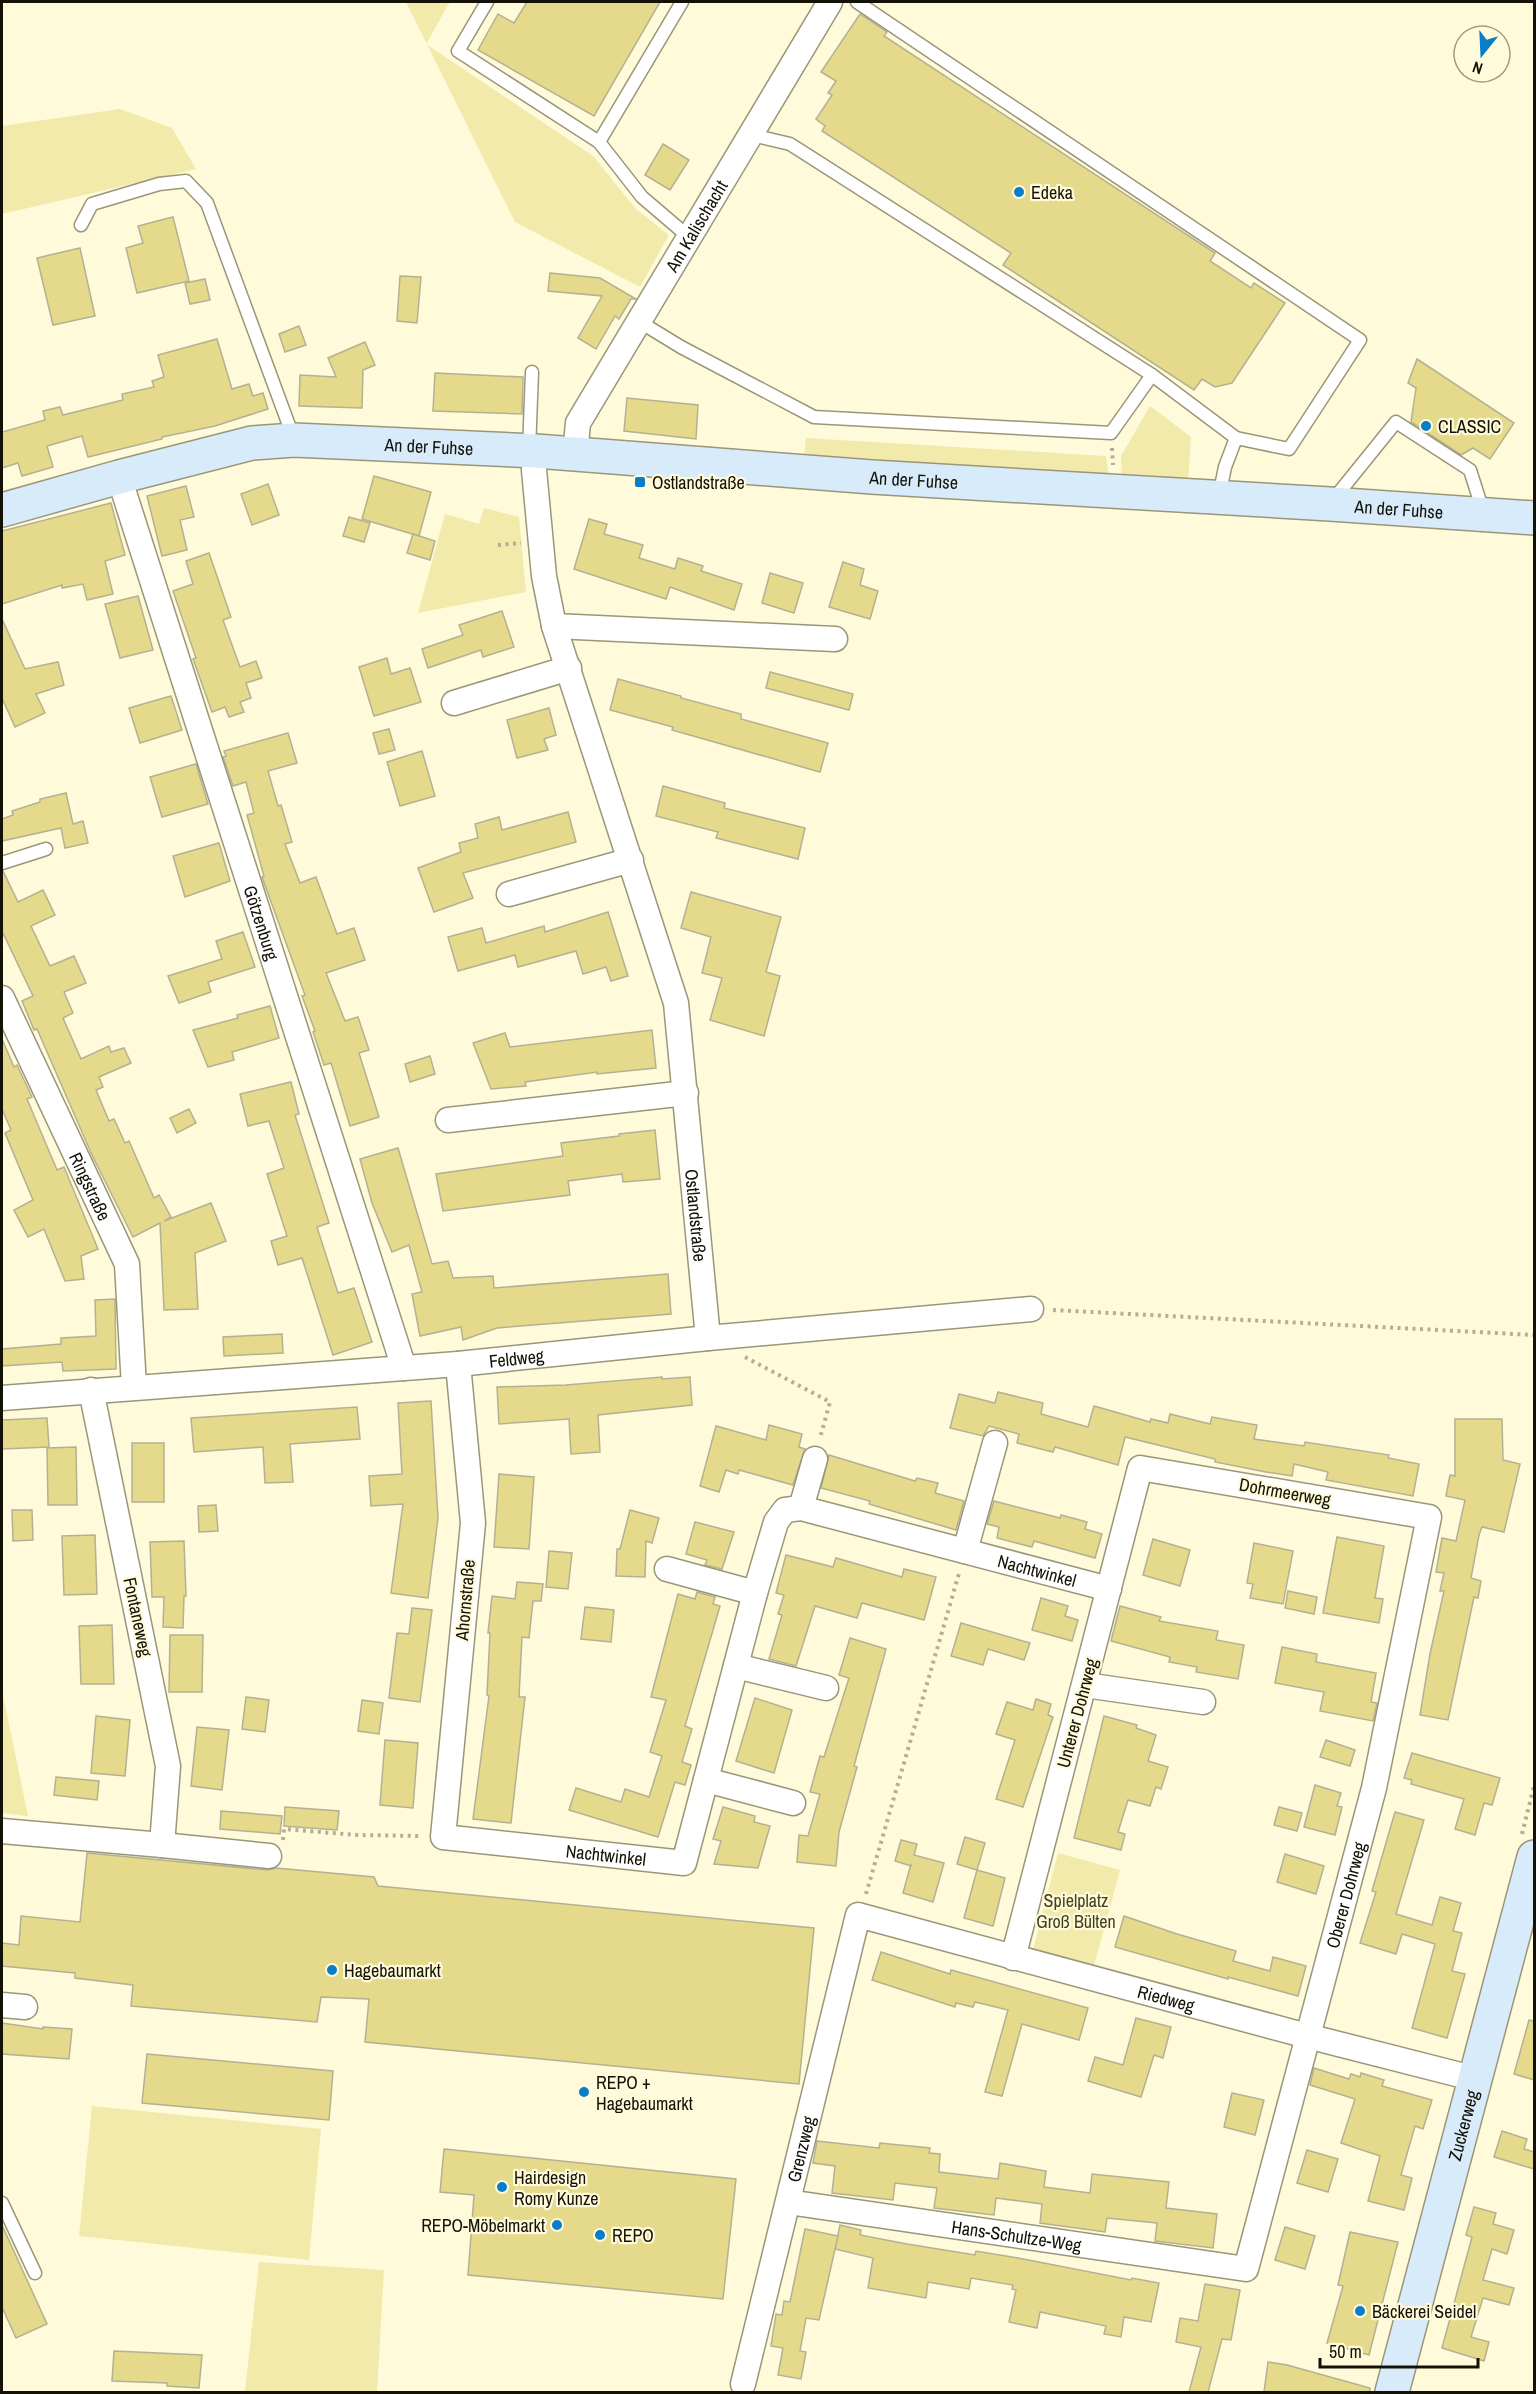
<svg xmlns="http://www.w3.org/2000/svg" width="1536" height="2394" font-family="'Archivo Narrow',sans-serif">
<rect width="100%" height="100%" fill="#fefada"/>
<g fill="#f2eaab">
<polygon points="406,2 450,2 426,44 593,156 636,209 669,235 640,287 515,222"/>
<polygon points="120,109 172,128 196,169 2,214 2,126"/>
<polygon points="1150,406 1191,437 1188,482 1122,479 1121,456"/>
<polygon points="806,438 1106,456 1109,476 804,457"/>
<polygon points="484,508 519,517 526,592 418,613 445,514 479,524"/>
<polygon points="2,1690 28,1816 2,1813"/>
<polygon points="1058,1853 1120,1870 1094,1966 1033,1950"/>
<polygon points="92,2106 321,2129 309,2260 79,2236"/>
<polygon points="259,2262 384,2270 377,2392 245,2392"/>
</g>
<g fill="#e5da8b" stroke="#b4b192" stroke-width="1.5">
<polygon points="527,2 660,2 594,116 478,50 498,14 514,23"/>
<polygon points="860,14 887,32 884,36 1215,253 1210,261 1251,288 1254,283 1285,303 1232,383 1215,387 1202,379 1194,390 1003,265 1011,253 822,131 825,126 816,119 832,95 828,93 836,81 821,72"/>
<polygon points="663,144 689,160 670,190 645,175"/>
<polygon points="173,217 189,281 137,293 126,248 143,243 138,226"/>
<polygon points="80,248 95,316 53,325 37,258"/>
<polygon points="550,273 600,278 636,299 631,299 619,319 615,316 596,349 578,338 602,296 548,291"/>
<polygon points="400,276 421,277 417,323 397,321"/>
<polygon points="205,279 210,300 190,304 185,283"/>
<polygon points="299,326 306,345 285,352 279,334"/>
<polygon points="217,339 232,389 249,384 253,396 263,393 268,409 215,426 162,437 162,439 88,457 82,436 47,446 53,467 22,476 18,463 2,468 2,432 45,420 43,411 60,407 63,415 123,400 122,394 154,387 152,381 164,377 158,355"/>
<polygon points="365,342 375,365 363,370 362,408 299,406 300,375 336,377 328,358"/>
<polygon points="1417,359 1514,423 1490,459 1473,448 1461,455 1411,422 1416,388 1408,383"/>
<polygon points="435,373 523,377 522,414 433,411"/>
<polygon points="627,398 698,405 696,439 624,431"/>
<polygon points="374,476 431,492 419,536 362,519"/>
<polygon points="268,484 279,515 252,525 241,494"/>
<polygon points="186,486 194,517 180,520 187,550 162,556 147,496"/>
<polygon points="111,503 125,555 105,561 113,594 87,600 83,584 62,588 62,585 2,604 2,531"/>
<polygon points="349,517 370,523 364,542 343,536"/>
<polygon points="589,519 607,524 604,534 643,545 639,558 675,569 678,558 703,566 701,571 742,584 734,610 670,587 666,599 574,569"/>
<polygon points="413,534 435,541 430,560 407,553"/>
<polygon points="209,553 231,617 223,620 240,667 256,661 262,678 246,683 251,698 240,702 244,712 229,717 225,707 212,712 193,659 196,658 173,591 193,584 186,561"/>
<polygon points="843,562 864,569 860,585 878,591 870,619 829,607"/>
<polygon points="770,573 803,583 794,613 762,603"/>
<polygon points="138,596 153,650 120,658 105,604"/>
<polygon points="502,611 514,647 483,657 481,650 428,668 422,649 463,635 459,625"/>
<polygon points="2,619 25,669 58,662 64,685 36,694 45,713 15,727 2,698"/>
<polygon points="387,658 391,674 410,668 421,702 374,716 359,667"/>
<polygon points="770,672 853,694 849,710 766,688"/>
<polygon points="618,679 681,696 681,698 741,714 741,719 828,743 820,772 672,730 673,727 610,710"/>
<polygon points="171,696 182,730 140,743 129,708"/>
<polygon points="549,708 556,735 544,739 548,750 517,758 507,720"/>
<polygon points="389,729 395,750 379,754 373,733"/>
<polygon points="288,733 297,763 268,771 278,806 281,805 292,842 285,844 300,883 316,877 337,934 354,928 365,960 326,973 345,1021 358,1017 369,1050 359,1053 379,1117 350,1126 331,1063 324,1065 313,1032 315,1031 302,996 305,995 262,877 264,876 247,815 254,813 246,782 233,786 223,757 226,756 224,751"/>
<polygon points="422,751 435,796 400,806 387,762"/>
<polygon points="196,764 208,804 162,817 150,777"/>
<polygon points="663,786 725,803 724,808 805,828 798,859 716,838 718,832 656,816"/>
<polygon points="66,793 73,824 83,821 88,843 65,848 61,828 2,841 2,819 13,815 12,811 40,802 40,799"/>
<polygon points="568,812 576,842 463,873 473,898 434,912 418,868 461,852 459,843 478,838 475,824 499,817 502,830"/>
<polygon points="219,843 230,881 185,897 173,856"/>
<polygon points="2,871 3,871 18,902 43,890 55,915 31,926 50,966 74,956 86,983 64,992 73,1013 63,1018 81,1059 109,1046 111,1052 124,1048 131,1063 99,1077 103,1087 96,1090 109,1121 114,1119 125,1143 129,1141 154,1198 159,1195 171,1217 164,1221 211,1203 226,1241 195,1253 198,1309 164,1310 160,1223 133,1237 92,1155 37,1029 34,1030 22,1001 33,996 2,931"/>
<polygon points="691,892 781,917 766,972 780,976 764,1036 710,1020 722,978 702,973 711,937 681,928"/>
<polygon points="608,912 628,976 611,981 606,967 583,974 576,951 518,967 515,955 458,971 448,937 482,928 486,943 544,926 545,932"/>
<polygon points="243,932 255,967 208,982 211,992 179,1003 168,976 222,959 216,941"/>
<polygon points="270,1006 279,1038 232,1052 234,1060 208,1067 193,1030 238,1018 237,1015"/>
<polygon points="652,1030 656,1068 597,1074 597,1072 525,1082 526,1086 491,1089 473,1043 505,1033 510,1047"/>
<polygon points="2,1039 14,1067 17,1065 32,1097 27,1099 57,1170 64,1167 98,1249 81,1256 84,1279 65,1281 44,1229 28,1237 14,1210 33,1200 5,1133 11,1130 2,1109"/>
<polygon points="430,1056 435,1074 410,1082 405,1064"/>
<polygon points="291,1082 299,1114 295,1115 329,1223 317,1227 338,1293 354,1288 372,1342 333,1355 302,1258 278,1265 271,1241 287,1236 267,1174 284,1168 269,1121 248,1126 240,1094"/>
<polygon points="189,1109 196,1123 177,1133 170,1118"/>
<polygon points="655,1130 660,1179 623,1182 622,1174 568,1181 570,1195 443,1211 436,1174 563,1156 561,1143 619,1136 619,1134"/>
<polygon points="398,1148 432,1264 448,1261 453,1278 493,1276 494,1288 668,1274 671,1314 497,1328 463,1340 461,1327 420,1336 412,1294 422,1292 409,1245 392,1252 372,1203 360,1159"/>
<polygon points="115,1299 116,1369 63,1371 62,1362 2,1366 2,1349 61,1344 61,1338 96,1336 95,1300"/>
<polygon points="282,1334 283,1353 224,1356 223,1337"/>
<polygon points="662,1377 662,1379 690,1377 692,1405 598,1415 600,1452 571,1454 569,1419 499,1424 497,1387 566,1385"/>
<polygon points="998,1392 1043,1403 1041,1414 1088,1427 1094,1406 1150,1422 1151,1419 1168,1423 1170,1414 1210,1424 1212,1417 1257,1425 1254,1439 1304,1446 1305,1442 1389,1455 1388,1458 1419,1464 1413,1496 1326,1480 1328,1472 1294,1464 1292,1476 1266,1472 1215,1462 1215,1459 1125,1437 1118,1465 1055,1447 1053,1452 1017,1443 1019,1434 989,1426 983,1436 950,1428 959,1394 995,1403"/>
<polygon points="431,1401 438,1518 428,1598 391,1593 403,1504 371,1506 369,1476 402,1474 398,1403"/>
<polygon points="357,1407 360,1439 290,1444 293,1482 265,1483 263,1447 194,1452 191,1418"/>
<polygon points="47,1418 49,1447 2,1449 2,1420"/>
<polygon points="1455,1419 1502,1419 1503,1460 1520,1464 1504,1532 1482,1527 1479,1535 1471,1578 1481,1581 1478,1598 1474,1597 1448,1720 1420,1715 1430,1654 1444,1591 1440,1591 1444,1573 1436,1572 1442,1538 1456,1541 1465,1500 1446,1496 1450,1475 1455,1476"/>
<polygon points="769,1425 802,1434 799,1447 805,1449 793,1485 739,1470 738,1474 726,1470 719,1492 700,1486 716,1426 766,1440"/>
<rect x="132" y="1443" width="32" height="59"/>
<polygon points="76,1447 77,1505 48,1505 47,1448"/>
<polygon points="829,1455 915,1481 917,1478 938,1483 935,1493 964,1501 956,1530 869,1504 870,1501 821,1488"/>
<polygon points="499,1474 534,1477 529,1549 494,1547"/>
<polygon points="994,1501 1060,1518 1061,1515 1087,1522 1085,1529 1102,1534 1095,1558 1034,1541 1032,1547 997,1538 999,1527 987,1524"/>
<polygon points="216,1505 218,1531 199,1532 198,1506"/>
<polygon points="12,1510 32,1510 33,1540 13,1541"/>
<polygon points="630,1510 659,1518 652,1543 646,1541 645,1577 616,1576 617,1549 620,1549"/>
<polygon points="695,1522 734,1532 722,1569 705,1565 707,1560 686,1554"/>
<polygon points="95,1535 97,1594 64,1595 62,1536"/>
<polygon points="1337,1537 1384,1546 1375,1598 1383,1599 1379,1623 1323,1613"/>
<polygon points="1153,1539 1190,1550 1180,1586 1143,1575"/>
<polygon points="184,1541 186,1596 184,1596 183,1628 163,1627 164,1597 152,1597 150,1542"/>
<polygon points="1254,1543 1293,1551 1283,1604 1250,1598 1253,1584 1247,1583"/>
<polygon points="549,1551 572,1553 568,1589 546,1587"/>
<polygon points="786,1555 833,1567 836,1558 902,1577 904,1569 936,1577 924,1620 862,1603 857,1618 815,1606 796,1666 769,1659 782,1615 778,1614 784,1595 776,1593"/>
<polygon points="517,1582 543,1584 541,1601 533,1601 529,1638 522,1637 519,1697 525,1697 511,1823 473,1819 489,1696 487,1695 490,1633 488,1633 492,1596 515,1599"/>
<polygon points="1288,1591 1317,1597 1314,1614 1285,1608"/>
<polygon points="697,1592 715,1597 713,1604 720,1606 685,1726 692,1729 682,1762 691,1765 685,1785 675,1782 658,1837 569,1810 576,1788 621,1802 625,1789 649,1797 662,1756 650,1752 666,1700 651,1697 678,1594 695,1599"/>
<polygon points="1041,1598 1068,1606 1065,1616 1078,1620 1072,1641 1032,1630"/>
<polygon points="1120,1606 1161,1617 1159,1621 1218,1631 1216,1640 1244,1645 1238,1679 1196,1672 1197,1667 1169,1662 1170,1657 1111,1641"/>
<polygon points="585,1607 614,1610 611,1642 581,1639"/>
<polygon points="412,1608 432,1610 420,1702 389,1698 397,1633 409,1634"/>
<polygon points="961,1623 1030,1643 1024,1660 988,1649 983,1665 951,1656"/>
<polygon points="112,1625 114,1684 81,1684 79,1626"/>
<polygon points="170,1635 203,1635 202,1692 169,1692"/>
<polygon points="850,1638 886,1649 854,1766 857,1767 839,1832 836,1866 797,1862 799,1835 808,1836 820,1794 810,1792 820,1756 824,1757 849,1678 839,1675"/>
<polygon points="1282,1647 1317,1654 1316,1662 1376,1673 1371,1702 1377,1703 1373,1721 1320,1711 1324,1692 1275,1683"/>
<polygon points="246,1697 269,1700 265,1732 242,1729"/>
<polygon points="755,1698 792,1710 774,1773 736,1761"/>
<polygon points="1036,1699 1051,1704 1048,1715 1053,1717 1023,1807 996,1799 1015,1740 996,1734 1007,1702 1033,1710"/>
<polygon points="362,1700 383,1703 379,1734 358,1731"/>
<polygon points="96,1716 130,1720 125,1776 91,1773"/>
<polygon points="1104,1716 1137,1725 1136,1728 1156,1735 1148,1761 1168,1767 1161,1789 1156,1787 1150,1806 1128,1800 1118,1832 1125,1834 1121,1850 1074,1838"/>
<polygon points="197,1727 229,1730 222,1790 191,1786"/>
<polygon points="385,1740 418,1743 413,1808 380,1805"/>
<polygon points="1326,1740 1355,1750 1350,1766 1320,1757"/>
<polygon points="1412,1753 1500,1778 1492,1805 1484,1803 1475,1835 1455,1829 1464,1799 1411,1784 1412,1780 1404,1778"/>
<polygon points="56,1777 99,1781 97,1800 54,1795"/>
<polygon points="1315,1785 1341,1793 1337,1806 1342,1807 1335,1835 1304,1827"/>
<polygon points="285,1807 339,1811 337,1830 284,1826"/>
<polygon points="723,1807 755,1816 754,1822 770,1826 758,1868 714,1864 721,1841 713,1839"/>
<polygon points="1279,1807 1302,1813 1297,1831 1274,1825"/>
<polygon points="221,1811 282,1816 280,1834 220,1829"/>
<polygon points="1395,1812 1424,1820 1396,1914 1432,1925 1440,1897 1461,1903 1453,1931 1462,1933 1452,1971 1465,1974 1447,2038 1412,2028 1435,1944 1402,1934 1396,1954 1360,1943 1376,1892 1372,1891"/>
<polygon points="965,1837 985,1843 977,1870 957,1864"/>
<polygon points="901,1840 917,1844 914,1855 944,1863 933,1902 903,1893 911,1864 911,1866 895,1861"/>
<polygon points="87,1853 268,1870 276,1868 374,1877 378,1886 814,1928 799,2084 365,2042 369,1999 321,1997 317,2022 131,2006 133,1985 75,1978 75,1973 2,1966 2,1943 19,1945 21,1916 80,1922"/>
<polygon points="1285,1854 1324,1866 1316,1894 1277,1882"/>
<polygon points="977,1870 1005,1878 993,1926 964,1918"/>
<polygon points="1124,1916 1177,1934 1236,1951 1233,1961 1270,1971 1273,1957 1306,1966 1298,1996 1228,1977 1228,1979 1115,1947"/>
<polygon points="881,1952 950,1974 951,1970 1088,2008 1079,2040 1022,2024 1002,2096 985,2092 1008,2010 975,2002 973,2007 956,2003 955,2007 872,1980"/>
<polygon points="1136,2018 1171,2027 1163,2058 1154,2055 1141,2097 1088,2081 1095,2057 1123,2065"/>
<polygon points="1529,2020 1534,2021 1534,2080 1514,2074"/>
<polygon points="2,2023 43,2029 43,2027 72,2029 69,2059 2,2054"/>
<polygon points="147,2054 333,2071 329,2120 142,2103"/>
<polygon points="1314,2068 1349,2079 1351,2074 1360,2077 1361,2073 1384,2080 1382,2086 1432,2100 1423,2129 1415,2126 1401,2175 1412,2178 1404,2210 1368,2201 1380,2156 1341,2143 1355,2099 1310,2085"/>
<polygon points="1232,2093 1264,2100 1255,2135 1224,2127"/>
<polygon points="1502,2131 1527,2139 1524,2149 1534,2152 1534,2169 1494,2157"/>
<polygon points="817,2141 879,2148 880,2143 930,2148 929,2153 940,2154 939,2172 998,2179 1000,2163 1046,2171 1044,2187 1090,2193 1092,2174 1169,2182 1166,2208 1217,2214 1213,2248 1155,2241 1157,2223 1107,2218 1105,2232 1040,2223 1042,2204 996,2198 994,2215 934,2208 937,2188 895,2183 893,2200 832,2193 835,2166 813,2163"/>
<polygon points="444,2149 736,2179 723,2299 468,2275 474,2195 440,2192"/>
<polygon points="1307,2150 1338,2159 1328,2192 1297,2183"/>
<polygon points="1474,2207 1496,2213 1493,2224 1514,2230 1507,2254 1492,2249 1483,2280 1514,2288 1509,2305 1483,2298 1471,2337 1489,2342 1484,2361 1442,2348 1472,2237 1466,2235"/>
<polygon points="2,2225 47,2324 16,2338 2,2307"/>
<polygon points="840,2225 861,2230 860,2235 907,2244 975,2255 976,2251 1018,2258 1131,2280 1132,2278 1159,2283 1151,2322 1124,2317 1121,2337 1104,2334 1106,2326 1040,2312 1037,2328 1009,2322 1016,2290 1012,2289 1013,2285 971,2278 969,2289 928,2282 926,2298 868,2288 873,2258 835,2249"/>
<polygon points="1285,2227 1315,2236 1305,2269 1275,2260"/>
<polygon points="805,2229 838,2236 819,2320 806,2318 800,2351 806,2352 801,2379 778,2375 783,2348 771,2346 776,2314 782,2315 784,2301 790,2302"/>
<polygon points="1350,2232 1398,2242 1369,2355 1327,2343 1343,2286 1338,2285"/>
<polygon points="1205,2284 1240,2290 1231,2340 1222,2339 1208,2392 1189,2392 1201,2347 1176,2342 1180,2318 1198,2321"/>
<polygon points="114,2351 202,2355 199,2388 167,2386 167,2383 112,2381"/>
<polygon points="1268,2362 1287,2365 1370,2388 1370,2392 1264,2392"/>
</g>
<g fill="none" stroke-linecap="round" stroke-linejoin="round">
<g stroke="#9a9678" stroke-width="15">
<g id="lane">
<polyline points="487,2 458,51 599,142 642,197 690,238"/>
<polyline points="857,2 1360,340 1289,449 1236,438"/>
<polyline points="752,135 790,144 1152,375"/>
<polyline points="599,142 682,2"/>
<polyline points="81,225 92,204 159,184 186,181 207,203 294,439"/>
<polyline points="640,322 681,347 814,417 1111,433 1152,375 1236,438 1225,467 1219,496"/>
<polyline points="529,450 532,372"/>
<polyline points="1333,500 1396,422 1470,470 1483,511"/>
<polyline points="2,863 46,849"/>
<polyline points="2,2203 35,2273"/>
</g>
</g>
<g stroke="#9a9678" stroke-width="27">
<g id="street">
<path id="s1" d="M536,451L534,470L544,576L554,626L676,1003L708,1338"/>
<path id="s2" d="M575,454L578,423L830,2"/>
<path id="s3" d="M119,477L404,1368"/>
<polyline points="554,626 835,639"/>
<polyline points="454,703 569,668"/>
<polyline points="509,894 631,860"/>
<path id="s4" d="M2,998L127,1264L134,1387"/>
<polyline points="448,1120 686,1093"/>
<path id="s5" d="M458,1364L473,1523L443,1837L684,1863L755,1593L776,1522L785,1510L801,1508L1109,1589"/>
<path id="s6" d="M2,1398L458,1364L708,1338L1031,1309"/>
<polyline points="801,1508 815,1459"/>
<polyline points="965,1551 995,1443"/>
<polyline points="667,1569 755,1593"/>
<polyline points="736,1666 826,1688"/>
<polyline points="1085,1685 1203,1702"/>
<polyline points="706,1780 793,1803"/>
<polyline points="2,1831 162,1845 168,1766 91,1390"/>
<polyline points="162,1845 269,1856"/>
<polyline points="2,2005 25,2007"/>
<path id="s7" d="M788,2202L1246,2269L1374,1788L1429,1517L1140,1468L1013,1958"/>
<path id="s8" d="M743,2384L858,1915L1307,2036L1476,2079"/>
</g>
</g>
<g stroke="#9a9678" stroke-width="36">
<g id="secondary">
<path id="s9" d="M2,510L119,477L252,443L294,440L536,451L872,477L1330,504L1534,518"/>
<path id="s10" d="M1392,2392L1534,1857"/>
</g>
</g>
<g stroke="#b3af96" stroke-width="4" stroke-dasharray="3 4.5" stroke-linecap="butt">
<polyline points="1112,448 1113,465"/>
<polyline points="498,545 521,543"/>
<polyline points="1053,1310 1534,1335"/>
<polyline points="745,1357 830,1402 820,1438"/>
<polyline points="1522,1834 1534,1786"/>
<polyline points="283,1840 284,1829 357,1835 421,1836"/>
<polyline points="866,1894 960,1570"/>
</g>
<use href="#lane" stroke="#fff" stroke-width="12"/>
<use href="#street" stroke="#fff" stroke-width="24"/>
<use href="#secondary" stroke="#d8ebfb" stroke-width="33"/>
</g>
<g fill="#077ec7" stroke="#fefada" stroke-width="2">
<circle cx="1019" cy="192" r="6"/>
<circle cx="1426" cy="426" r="6"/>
<rect x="634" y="476" width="12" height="12" rx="3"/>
<circle cx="332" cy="1970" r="6"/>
<circle cx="584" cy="2092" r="6"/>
<circle cx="502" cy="2187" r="6"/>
<circle cx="557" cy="2225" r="6"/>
<circle cx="600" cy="2235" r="6"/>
<circle cx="1360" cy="2311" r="6"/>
</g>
<g text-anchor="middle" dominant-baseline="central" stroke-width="4.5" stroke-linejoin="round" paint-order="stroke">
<g font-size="18" fill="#141207" stroke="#fefada" text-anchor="start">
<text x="1031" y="192">Edeka</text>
<text x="1438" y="426">CLASSIC</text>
<text x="652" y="482">Ostlandstraße</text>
<text x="344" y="1970">Hagebaumarkt</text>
<text x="596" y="2082">REPO +<tspan x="596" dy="21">Hagebaumarkt</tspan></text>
<text x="514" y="2177">Hairdesign<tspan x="514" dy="21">Romy Kunze</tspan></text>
<text x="545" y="2225" text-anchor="end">REPO-Möbelmarkt</text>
<text x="612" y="2235">REPO</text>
<text x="1372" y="2311">Bäckerei Seidel</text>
</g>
<g font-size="18" fill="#141207" stroke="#fefada">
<text stroke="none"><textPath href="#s2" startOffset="261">Am Kalischacht</textPath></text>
<text stroke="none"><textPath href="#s9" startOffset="436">An der Fuhse</textPath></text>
<text stroke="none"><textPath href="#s9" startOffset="922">An der Fuhse</textPath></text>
<text stroke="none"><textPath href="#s9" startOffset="1408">An der Fuhse</textPath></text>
<text stroke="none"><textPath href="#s3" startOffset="468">Götzenburg</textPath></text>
<text stroke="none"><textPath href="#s4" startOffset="208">Ringstraße</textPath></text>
<text stroke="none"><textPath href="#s1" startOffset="786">Ostlandstraße</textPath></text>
<text stroke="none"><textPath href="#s6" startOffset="516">Feldweg</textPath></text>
<text transform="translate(1285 1492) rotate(10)">Dohrmeerweg</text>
<text stroke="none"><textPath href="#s5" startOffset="1346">Nachtwinkel</textPath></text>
<text transform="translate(465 1600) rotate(-85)">Ahornstraße</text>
<text transform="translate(138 1617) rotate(78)">Fontaneweg</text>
<text transform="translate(1077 1713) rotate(-75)">Unterer Dohrweg</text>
<text stroke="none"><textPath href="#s5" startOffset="639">Nachtwinkel</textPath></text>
<text stroke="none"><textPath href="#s7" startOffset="850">Oberer Dohrweg</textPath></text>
<text stroke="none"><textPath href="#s8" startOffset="802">Riedweg</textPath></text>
<text stroke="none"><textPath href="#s10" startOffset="276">Zuckerweg</textPath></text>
<text stroke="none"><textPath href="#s8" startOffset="242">Grenzweg</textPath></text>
<text stroke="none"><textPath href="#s7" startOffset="231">Hans-Schultze-Weg</textPath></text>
</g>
<g font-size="18" fill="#433f1c" stroke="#fefada">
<text x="1076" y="1900">Spielplatz<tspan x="1076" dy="21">Groß Bülten</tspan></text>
</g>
</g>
<rect width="1536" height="2394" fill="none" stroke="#141207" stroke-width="6"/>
<g transform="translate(1482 54) rotate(198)"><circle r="28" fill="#fefada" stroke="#a09d86" stroke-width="1.5"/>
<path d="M0-4.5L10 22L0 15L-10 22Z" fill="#077ec7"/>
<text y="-9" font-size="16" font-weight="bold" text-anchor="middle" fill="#141207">N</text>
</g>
<path d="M1320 2358v9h158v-9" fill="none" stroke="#141207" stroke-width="3"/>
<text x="1329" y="2358" font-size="18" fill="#141207" stroke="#fefada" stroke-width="4.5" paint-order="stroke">50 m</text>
</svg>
